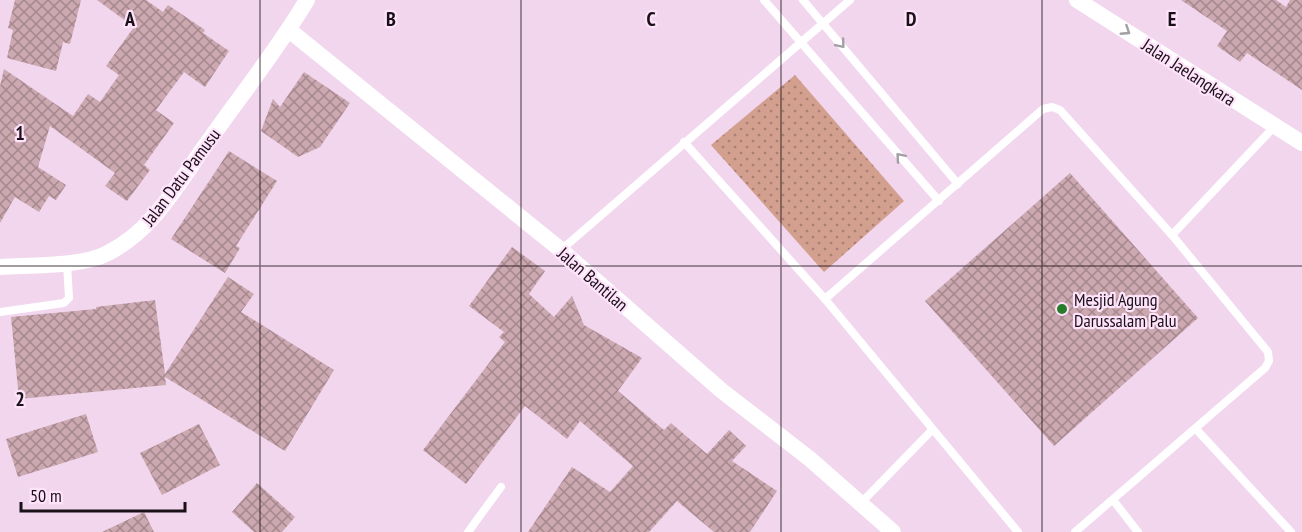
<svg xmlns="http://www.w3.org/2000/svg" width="1302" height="532" font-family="'PT Sans Narrow',sans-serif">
<defs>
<pattern id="grass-dots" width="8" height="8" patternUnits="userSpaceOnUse" patternTransform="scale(1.5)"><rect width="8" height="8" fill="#d39f8e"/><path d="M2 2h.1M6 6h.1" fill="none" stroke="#aa8073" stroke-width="1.8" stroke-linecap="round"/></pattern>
<pattern id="building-cross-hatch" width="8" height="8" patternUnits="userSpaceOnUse" patternTransform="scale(1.5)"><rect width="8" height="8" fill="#cca8b0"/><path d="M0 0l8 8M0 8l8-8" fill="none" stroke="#a5878e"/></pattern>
</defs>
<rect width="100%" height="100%" fill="#f1d6ee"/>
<polygon fill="url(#grass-dots)" points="795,75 904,201 824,272 711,145"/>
<g fill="url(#building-cross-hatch)">
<polygon points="15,0 81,0 70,44 63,42 56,71 7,58 13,30 8,28"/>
<polygon points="97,0 146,0 163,12 168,5 205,30 203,33 229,51 205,87 184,72 156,110 174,123 144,165 150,170 127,201 105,186 115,173 50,126 38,167 66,185 56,200 49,196 39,212 15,197 0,223 0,86 4,69 73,116 88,94 100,102 119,75 106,66 134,27"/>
<polygon points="1181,0 1276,0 1286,7 1290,0 1302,0 1302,90 1247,53 1240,62 1217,46 1227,31"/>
<polygon points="304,72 350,103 320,147 298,157 261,131 273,99 280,107"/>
<polygon points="229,151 277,181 236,246 240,248 225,273 171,239"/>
<polygon points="1070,173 1198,318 1054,446 925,301"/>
<polygon points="512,247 545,271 529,294 554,317 572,296 584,325 642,358 618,391 664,430 671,423 707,454 729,430 746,446 732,461 777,491 750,532 714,532 677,501 649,532 528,532 572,467 610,492 633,466 580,421 567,439 525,406 466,484 423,450 505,342 499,337 504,332 469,306"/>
<polygon points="228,277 254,294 241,312 334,370 285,451 165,377 166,385 19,399 11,317 96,309 96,307 155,300 165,374"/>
<polygon points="86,414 98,452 18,477 6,439"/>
<polygon points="199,424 220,465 162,495 140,453"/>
<polygon points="257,483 295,517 282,532 254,532 232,512"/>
<polygon points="144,512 154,532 102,532"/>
</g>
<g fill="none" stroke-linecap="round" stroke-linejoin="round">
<g stroke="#fff" stroke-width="8">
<polyline points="764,0 939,201"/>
<polyline points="803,0 958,184"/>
<polyline points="684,142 825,299 1018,532"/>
<polyline points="1172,235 1275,126"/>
<polyline points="561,250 850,0"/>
<polyline points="825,299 1043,109 1052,107 1060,110 1172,235 1268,352 1269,361 1265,368 1075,532"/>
<polyline points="0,312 64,303 69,298 67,264"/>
<polyline points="1196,429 1291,532"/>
<polyline points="1113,500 1138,532"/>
<polyline points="860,504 932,430"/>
<polyline points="468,532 501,487"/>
</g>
<g stroke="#fff" stroke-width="16">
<polyline points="1077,0 1302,143"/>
<polyline points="289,30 561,250 722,391 810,459 893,532"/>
<path d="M0,267C30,265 82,267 108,253C157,228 181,177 213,135C245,90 279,47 307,0"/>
</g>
</g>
<defs><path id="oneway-chevron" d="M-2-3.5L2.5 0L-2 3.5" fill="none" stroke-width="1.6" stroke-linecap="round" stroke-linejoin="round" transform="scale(1.5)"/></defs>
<g stroke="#a39fa3">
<use href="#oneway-chevron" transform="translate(1126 31) rotate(33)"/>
<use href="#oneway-chevron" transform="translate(841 44) rotate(50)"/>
<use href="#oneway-chevron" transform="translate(900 157) rotate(-131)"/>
</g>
<path fill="none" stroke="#191018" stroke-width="1.5" stroke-opacity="0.55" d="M260,0V532M521,0V532M781,0V532M1042,0V532M0,266H1302"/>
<circle fill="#277d2a" stroke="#fee3fb" stroke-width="2" cx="1062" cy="309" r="6"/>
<g text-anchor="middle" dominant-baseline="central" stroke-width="4.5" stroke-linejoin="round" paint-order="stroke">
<g font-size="18" fill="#191018" stroke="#fee3fb">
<text transform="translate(1189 72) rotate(33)">Jalan Jaelangkara</text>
<text transform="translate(181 177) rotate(-53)">Jalan Datu Pamusu</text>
<text transform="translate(593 279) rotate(41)">Jalan Bantilan</text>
</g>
<g font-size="18" fill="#191018" stroke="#fee3fb" text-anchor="start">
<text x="1074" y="299">Mesjid Agung<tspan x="1074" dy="21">Darussalam Palu</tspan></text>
</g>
</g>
<g font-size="20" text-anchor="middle" font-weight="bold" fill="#191018" stroke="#fee3fb" stroke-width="4.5" stroke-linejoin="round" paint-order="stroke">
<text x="130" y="26">A</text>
<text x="391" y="26">B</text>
<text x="651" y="26">C</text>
<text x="911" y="26">D</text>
<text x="1172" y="26">E</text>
<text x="20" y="140">1</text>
<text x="20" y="406">2</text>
</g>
<path d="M21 502v9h164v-9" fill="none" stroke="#191018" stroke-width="3"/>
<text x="30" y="502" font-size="18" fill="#191018" stroke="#fee3fb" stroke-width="4.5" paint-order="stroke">50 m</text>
</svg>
